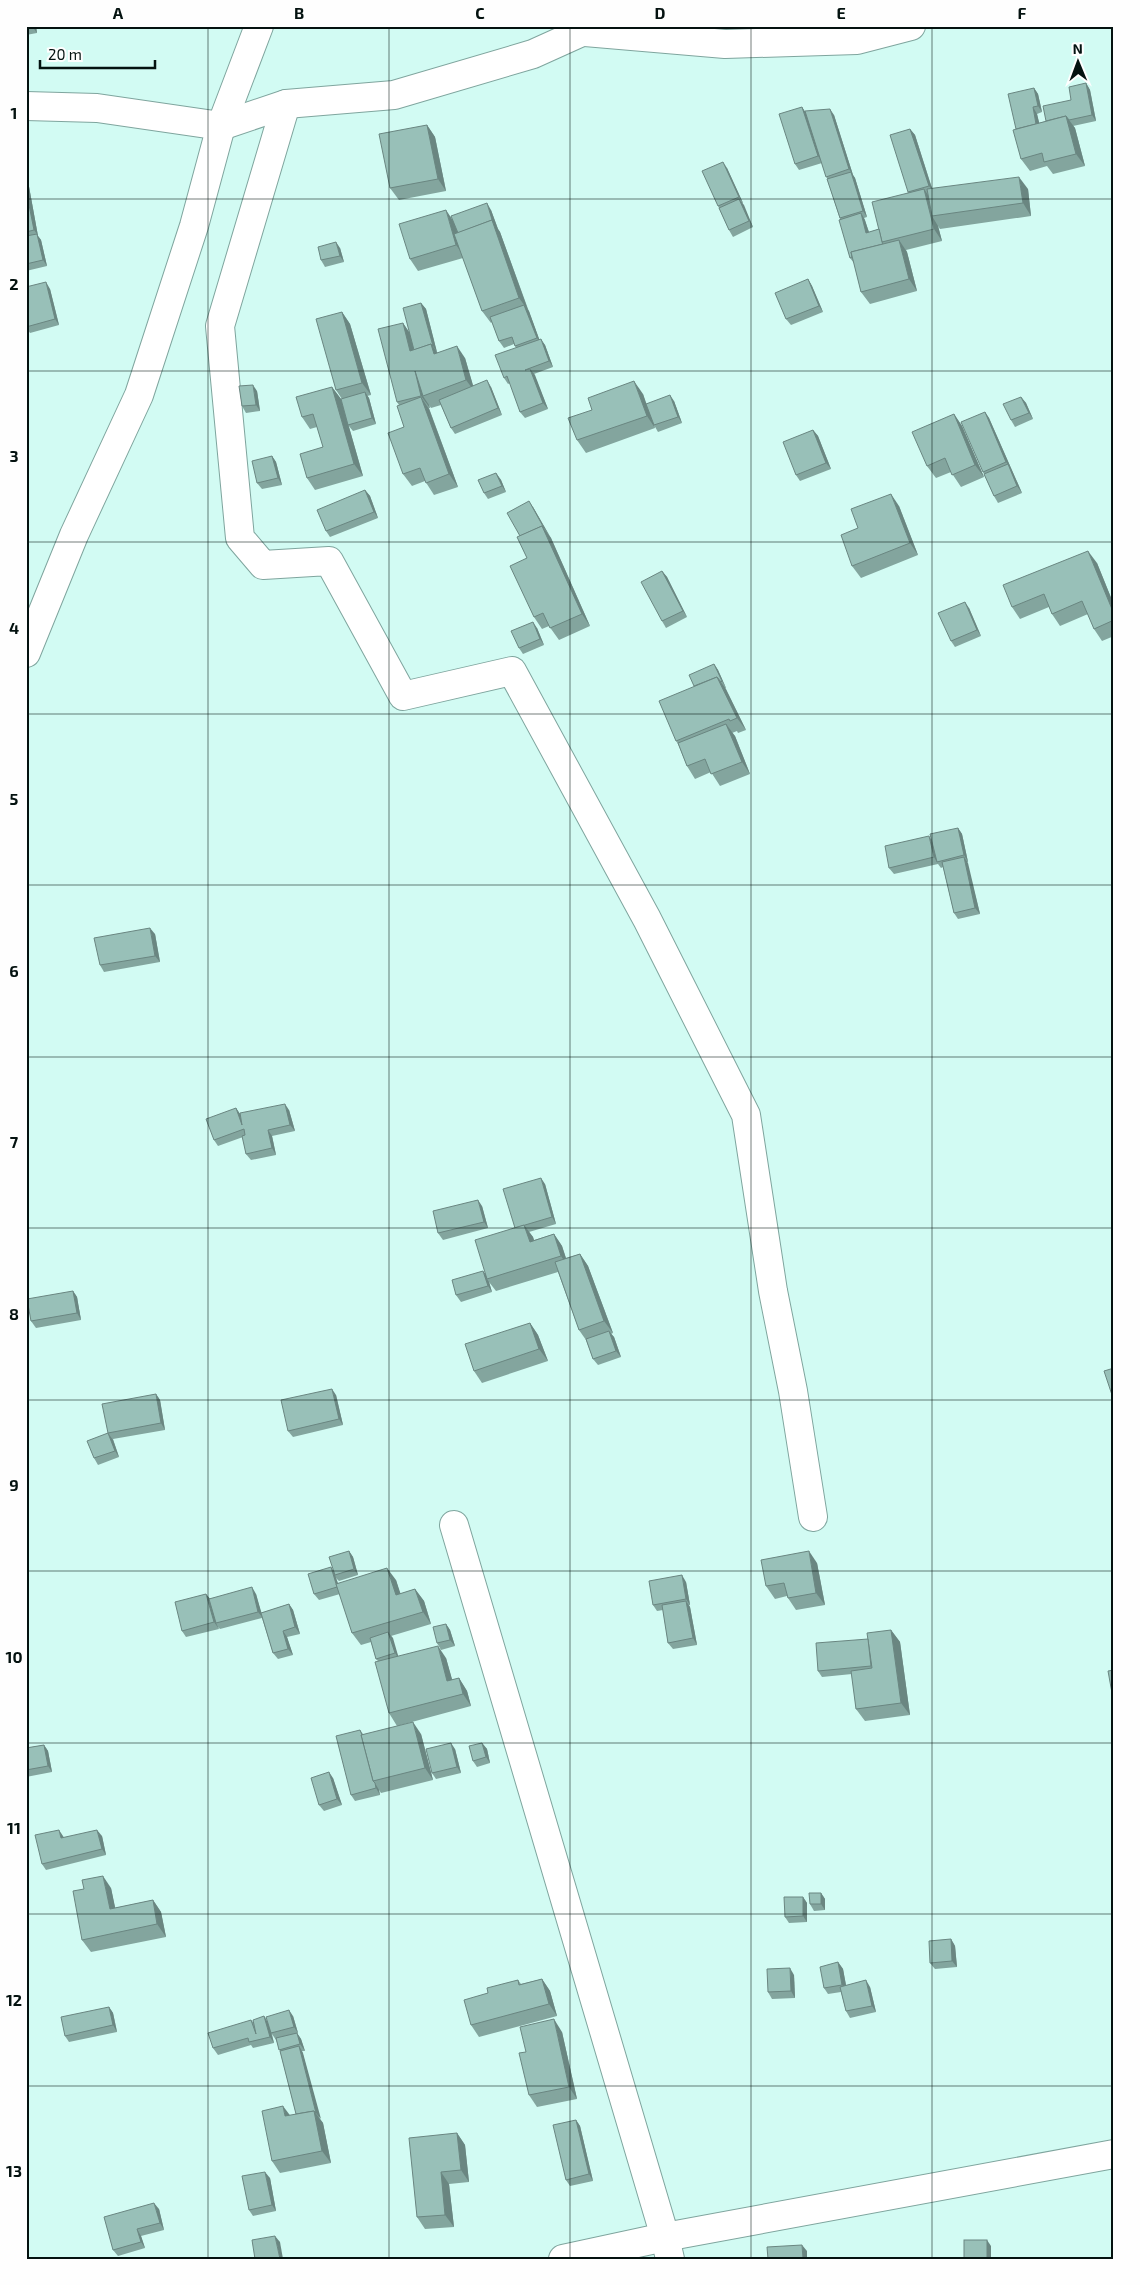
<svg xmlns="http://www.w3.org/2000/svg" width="1140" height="2285" font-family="'Exo 2',sans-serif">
<rect width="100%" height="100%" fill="#d2fbf3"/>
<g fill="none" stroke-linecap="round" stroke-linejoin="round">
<g stroke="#7fa59e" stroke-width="30">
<g id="street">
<polyline points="585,32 725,44 857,40 911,26"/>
<polyline points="286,104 220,326 240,538 263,565 329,561 403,696 512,671 647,919 746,1115 773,1291 793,1391 813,1517"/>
<polyline points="26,106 97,108 221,126 286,104 394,95 533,54 595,26"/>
<polyline points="26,653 74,535 139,395 194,226 221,126 259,26"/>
<polyline points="454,1525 665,2237 1114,2154"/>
<polyline points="563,2259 665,2237 670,2259"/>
</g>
</g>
<use href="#street" stroke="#fff" stroke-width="28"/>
</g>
<g fill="#83a59e">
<polygon points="26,26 36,26 37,33 26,35"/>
<polygon points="1086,83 1090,90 1096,121 1073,126 1075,128 1085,166 1053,174 1047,166 1030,171 1021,159 1016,129 1034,88 1038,94 1042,112 1037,114 1039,123 1046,121 1071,100"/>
<polygon points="802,107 805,112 834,115 853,175 855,178 867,217 864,218 869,232 879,229 908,192 910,129 915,135 932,188 1028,189 1031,216 940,229 938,226 942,241 906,250 907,252 917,291 870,304 861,292 854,263 850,258 840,219 822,163 799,170 795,164"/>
<polygon points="427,125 435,137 446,191 399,200 390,188"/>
<polygon points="727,168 743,203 742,204 753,227 733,237 729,230 718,206"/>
<polygon points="26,179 28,181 38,236 41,240 47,266 26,271"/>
<polygon points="491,210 498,229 500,232 539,339 545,345 553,367 534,374 548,409 525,418 520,412 510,383 508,384 504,378 516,348 514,344 504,348 499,341 492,322 491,323 482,311 463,258 418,271 410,259 453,219"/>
<polygon points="340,248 344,262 325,267 321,260"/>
<polygon points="808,279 812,286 823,312 791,325 786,319"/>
<polygon points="26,287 50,289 59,325 30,333 26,327"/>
<polygon points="421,303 426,309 437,353 465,358 473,386 491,387 502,415 455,434 451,428 441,405 431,408 429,405 430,408 429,408 458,487 434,495 425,481 412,486 403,474 404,427 399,405 397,402 403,323 409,332"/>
<polygon points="342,312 350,324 371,395 367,396 369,398 376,424 353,431 348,425 342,399 336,390"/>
<polygon points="332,387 341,399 363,476 315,490 307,478 323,447 317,427 310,429 302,417"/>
<polygon points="257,391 260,411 246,413 242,406"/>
<polygon points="643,394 646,404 674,401 682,423 658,432 654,425 655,428 586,453 577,440"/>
<polygon points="1021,397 1026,403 1033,419 1015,427 1011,420"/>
<polygon points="985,412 989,418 1022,493 998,503 994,496 983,472"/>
<polygon points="954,414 962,426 984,477 961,487 951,472 936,478 927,466"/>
<polygon points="813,430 818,436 831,469 800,481 796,475"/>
<polygon points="272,456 276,462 282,485 262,489 257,483"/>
<polygon points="496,473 501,480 506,492 488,499 484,493"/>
<polygon points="365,490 370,496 378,518 330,537 326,531"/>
<polygon points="899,506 918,555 861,578 852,566 858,528"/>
<polygon points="533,507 551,538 590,626 559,640 549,626 542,629 534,617 527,558 520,536"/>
<polygon points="1097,563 1114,605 1114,636 1102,641 1094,629 1088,614 1060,626 1052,614 1049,607 1020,619 1012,607"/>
<polygon points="662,571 667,577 687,617 666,628 662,621"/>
<polygon points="969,608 981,636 955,647 951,641"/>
<polygon points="537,628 544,645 523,654 519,648"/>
<polygon points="714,664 718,670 726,688 725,688 746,730 738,733 737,731 732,733 735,736 750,774 720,786 711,772 695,779 687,766 678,744 676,741 694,686"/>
<polygon points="958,828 962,834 968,862 967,862 980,914 958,919 954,913 943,867 941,868 938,864 894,874 889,868 931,839"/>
<polygon points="155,934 160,962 104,972 100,965"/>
<polygon points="236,1108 240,1114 289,1110 295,1131 272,1136 276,1155 251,1160 246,1154 243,1137 218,1146 214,1140"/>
<polygon points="545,1184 556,1224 529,1232 533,1237 534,1240 554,1234 562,1246 566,1258 580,1254 588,1266 613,1333 611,1334 614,1337 621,1357 598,1365 593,1359 586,1340 579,1330 558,1272 496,1291 489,1282 492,1292 461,1302 456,1295 485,1274 515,1228"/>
<polygon points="482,1206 488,1228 443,1240 438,1233"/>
<polygon points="73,1291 77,1297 81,1320 36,1328 31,1321"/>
<polygon points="530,1323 538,1335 548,1361 482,1383 474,1371"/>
<polygon points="156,1394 160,1400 165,1430 113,1439 119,1457 98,1465 94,1458 108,1433"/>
<polygon points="336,1395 343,1425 293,1437 288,1431"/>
<polygon points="349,1551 353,1557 358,1575 339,1581 336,1578 338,1583 396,1580 400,1594 415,1589 424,1601 431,1624 391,1636 398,1656 446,1658 452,1680 459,1678 467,1691 471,1706 397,1726 389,1713 378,1661 376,1659 371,1642 361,1645 352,1633 340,1594 319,1600 314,1594"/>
<polygon points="817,1563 825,1605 796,1610 788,1598 787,1596 775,1599 766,1586"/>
<polygon points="686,1582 690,1605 689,1605 690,1607 697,1645 673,1649 668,1643 663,1610 657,1611 653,1605"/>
<polygon points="206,1594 210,1599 256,1594 261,1613 289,1604 293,1610 300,1634 287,1637 293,1655 278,1659 273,1653 262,1618 220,1629 218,1627 219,1629 186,1637 182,1631"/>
<polygon points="446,1624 450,1630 455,1646 441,1650 437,1643"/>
<polygon points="891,1630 900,1642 910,1715 865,1721 856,1709 852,1674 822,1677 818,1671"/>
<polygon points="360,1730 363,1734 421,1734 433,1780 381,1793 379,1790 380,1795 355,1801 351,1795"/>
<polygon points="482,1743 487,1749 490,1763 477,1767 473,1761"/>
<polygon points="44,1745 48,1751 52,1772 26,1777 26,1748"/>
<polygon points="455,1749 461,1773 436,1779 432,1773"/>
<polygon points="333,1778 342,1805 324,1811 319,1805"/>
<polygon points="63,1836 64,1838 102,1836 106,1855 46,1870 42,1864"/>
<polygon points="111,1888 115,1908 153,1900 161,1912 166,1937 91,1952 82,1940"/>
<polygon points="821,1893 825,1899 825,1910 814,1911 810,1904"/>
<polygon points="803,1897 807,1903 807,1922 789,1923 785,1917"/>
<polygon points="951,1939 955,1946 957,1967 935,1969 930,1963"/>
<polygon points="838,1962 843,1969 846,1985 870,1987 876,2012 850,2018 846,2011 841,1992 828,1994 824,1988"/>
<polygon points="794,1975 795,1998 772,1999 768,1992"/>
<polygon points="542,1979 550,1991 557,2016 479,2037 471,2025 488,1993 518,1980 521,1984"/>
<polygon points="109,2007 113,2013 117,2032 69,2042 65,2036"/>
<polygon points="264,2016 267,2021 293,2016 298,2033 297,2033 301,2039 305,2051 302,2051 320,2119 323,2123 331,2163 280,2173 272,2161 290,2116 296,2114 280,2051 276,2040 272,2034 274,2043 253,2048 251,2045 218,2055 213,2048 251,2020 253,2022"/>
<polygon points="562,2032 577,2099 537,2107 529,2095"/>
<polygon points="576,2120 580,2126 593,2181 570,2186 566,2180"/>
<polygon points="457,2133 465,2145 469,2182 449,2184 454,2227 425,2229 417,2217"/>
<polygon points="270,2178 276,2211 253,2216 249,2210"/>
<polygon points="159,2209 164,2230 141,2236 145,2248 118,2256 113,2250"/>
</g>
<g fill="#6a8681">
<polygon points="32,26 36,26 37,33"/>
<polygon points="1086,83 1090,90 1096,121 1092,115"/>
<polygon points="1034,88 1038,94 1042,112 1038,106"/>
<polygon points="802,107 806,113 822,162 818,156"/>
<polygon points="1033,107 1037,114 1042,134 1037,128"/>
<polygon points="830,109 834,115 853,175 855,178 867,217 863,211 851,172 849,169"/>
<polygon points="1066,116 1075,128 1085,166 1076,154"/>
<polygon points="427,125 435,137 446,191 438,179"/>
<polygon points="910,129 915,135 933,192 929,186"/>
<polygon points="723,162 727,168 743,203 739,197"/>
<polygon points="1019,177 1028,189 1031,216 1023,203"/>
<polygon points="26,179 28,181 38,236 41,240 47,266 43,260 37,234 34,230 26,190"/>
<polygon points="924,189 932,201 932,216 938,226 942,241 934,229"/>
<polygon points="739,199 744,205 753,227 749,221"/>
<polygon points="487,203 491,210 498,229 500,232 528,310 519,298 492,220"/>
<polygon points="446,210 454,222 465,257 456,245"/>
<polygon points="861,213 865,220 871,239 866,233"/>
<polygon points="899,240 907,252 917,291 909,279"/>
<polygon points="336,242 340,248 344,262 340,256"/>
<polygon points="808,279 812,286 823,312 819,306"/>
<polygon points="46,282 50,289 59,325 55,319"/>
<polygon points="421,303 426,309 437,352 433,346"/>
<polygon points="524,305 529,311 541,344 537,338"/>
<polygon points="342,312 350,324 371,395 362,383"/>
<polygon points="403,323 411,335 415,350 410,351"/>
<polygon points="541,339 545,345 553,367 549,361"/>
<polygon points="431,344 440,356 434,354"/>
<polygon points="457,346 465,358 475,392 466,380"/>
<polygon points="530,369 535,375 548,409 543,403"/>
<polygon points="415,371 423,396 429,405 430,408 421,396"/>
<polygon points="487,380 491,387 502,415 498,408"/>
<polygon points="634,381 643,394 655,428 647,416"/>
<polygon points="253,385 257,391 260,411 256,405"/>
<polygon points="332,387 341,399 363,476 354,464"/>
<polygon points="365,392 369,398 376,424 372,418"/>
<polygon points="670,395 674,401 682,423 678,417"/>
<polygon points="421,397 429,409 458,487 449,474"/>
<polygon points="1021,397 1026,403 1033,419 1029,413"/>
<polygon points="985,412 989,418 1022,493 1017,486 1009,466 1006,462"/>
<polygon points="954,414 962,426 984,477 975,465"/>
<polygon points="813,430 818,436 831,469 826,463"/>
<polygon points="272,456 276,462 282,485 278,478"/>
<polygon points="496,473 501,480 506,492 502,486"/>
<polygon points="365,490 370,496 378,518 374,512"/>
<polygon points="891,494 899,506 918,555 910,543"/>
<polygon points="529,501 533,507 549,535 544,528"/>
<polygon points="542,526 551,538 590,626 582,614"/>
<polygon points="1088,551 1097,563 1114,605 1114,614"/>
<polygon points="662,571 667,577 687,617 683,611"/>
<polygon points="965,602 969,608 981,636 977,630"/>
<polygon points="533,622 537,628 544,645 540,639"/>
<polygon points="714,664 718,670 726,688 722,681"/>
<polygon points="717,677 726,689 746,730 737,718"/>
<polygon points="726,724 735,736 750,774 742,762"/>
<polygon points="958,828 962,834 968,862 964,855"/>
<polygon points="929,836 933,842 937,862 934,857"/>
<polygon points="964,857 968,863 980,914 975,908"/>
<polygon points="150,928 155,934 160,962 155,956"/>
<polygon points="285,1104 289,1110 295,1131 290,1125"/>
<polygon points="236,1108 240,1114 242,1125"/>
<polygon points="268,1130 272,1136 276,1155 272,1148"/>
<polygon points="541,1178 545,1184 556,1224 552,1217"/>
<polygon points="478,1200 482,1206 488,1228 484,1222"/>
<polygon points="524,1225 533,1237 538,1254 530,1242"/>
<polygon points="554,1234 562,1246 569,1268 561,1256"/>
<polygon points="580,1254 588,1266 613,1333 604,1321"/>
<polygon points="483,1271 488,1277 487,1279 489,1282 492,1292 488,1286"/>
<polygon points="73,1291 77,1297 81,1320 77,1313"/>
<polygon points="530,1323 538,1335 548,1361 539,1349"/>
<polygon points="609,1331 614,1337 621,1357 616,1351"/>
<polygon points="332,1389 336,1395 343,1425 339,1419"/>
<polygon points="156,1394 160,1400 165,1430 161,1423"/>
<polygon points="108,1433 113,1440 119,1457 115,1451"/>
<polygon points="349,1551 353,1557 358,1575 354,1569"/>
<polygon points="809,1551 817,1563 825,1605 816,1593"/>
<polygon points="331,1567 335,1573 335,1575 341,1593 337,1587"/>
<polygon points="387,1568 396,1580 405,1607 396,1595"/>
<polygon points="682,1575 686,1582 690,1605 686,1599"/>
<polygon points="252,1587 256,1594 263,1618 258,1612"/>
<polygon points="415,1589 424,1601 431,1624 423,1612"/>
<polygon points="206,1594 211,1600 216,1623 219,1629 214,1622"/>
<polygon points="686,1601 690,1607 697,1645 693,1638"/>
<polygon points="289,1604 293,1610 300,1634 295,1627"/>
<polygon points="446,1624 450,1630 455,1646 450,1640"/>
<polygon points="891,1630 900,1642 910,1715 901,1703"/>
<polygon points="283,1631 287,1637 293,1655 288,1649"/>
<polygon points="388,1632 393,1638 399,1659 395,1653"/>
<polygon points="438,1646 446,1658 456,1693 447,1681"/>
<polygon points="459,1678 467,1691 471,1706 463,1694"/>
<polygon points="413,1722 421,1734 433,1780 425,1768"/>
<polygon points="451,1743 455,1749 461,1773 457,1767"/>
<polygon points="482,1743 487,1749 490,1763 486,1757"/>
<polygon points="44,1745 48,1751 52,1772 48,1766"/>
<polygon points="329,1772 333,1778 342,1805 337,1799"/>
<polygon points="375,1783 379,1790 380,1795 376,1788"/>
<polygon points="59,1830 63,1836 65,1845 61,1838"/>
<polygon points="97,1830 102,1836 106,1855 102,1849"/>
<polygon points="103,1876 111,1888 118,1921 110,1909"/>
<polygon points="821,1893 825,1899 825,1910 821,1904"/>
<polygon points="803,1897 807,1903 807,1922 803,1916"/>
<polygon points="153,1900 161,1912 166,1937 157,1924"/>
<polygon points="951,1939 955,1946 957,1967 952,1961"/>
<polygon points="838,1962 843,1969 847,1991 842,1985"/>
<polygon points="790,1968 794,1975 795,1998 791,1991"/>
<polygon points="542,1979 550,1991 557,2016 549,2004"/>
<polygon points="866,1980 870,1987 876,2012 872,2006"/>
<polygon points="109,2007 113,2013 117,2032 113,2025"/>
<polygon points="289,2010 293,2016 298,2033 294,2027"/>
<polygon points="264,2016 268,2023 274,2043 270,2037"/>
<polygon points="554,2019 562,2032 577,2099 569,2087"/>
<polygon points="297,2033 301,2039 305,2051 300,2044"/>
<polygon points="299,2046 303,2053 321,2119 316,2113"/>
<polygon points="283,2106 292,2118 285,2116"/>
<polygon points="314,2111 323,2123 331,2163 322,2151"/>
<polygon points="576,2120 580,2126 593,2181 589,2174"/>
<polygon points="457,2133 465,2145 469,2182 461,2170"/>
<polygon points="265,2172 270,2178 276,2211 272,2205"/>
<polygon points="441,2172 449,2184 454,2227 445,2215"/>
<polygon points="154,2203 159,2209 164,2230 160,2223"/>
<polygon points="137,2229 141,2236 145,2248 141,2242"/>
<polygon points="275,2236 280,2242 283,2259 280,2259"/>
<polygon points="987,2240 991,2246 991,2259 987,2259"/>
<polygon points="802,2245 807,2251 807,2259 803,2259"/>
</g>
<g fill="#98c0b8" stroke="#6a8681">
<polygon points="1086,83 1092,115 1069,120 1066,116 1046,121 1043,106 1071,100 1069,87"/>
<polygon points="1034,88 1038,106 1033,107 1036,124 1016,129 1008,94"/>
<polygon points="802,107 818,156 795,164 779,114"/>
<polygon points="830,109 849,169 826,177 805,111"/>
<polygon points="1066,116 1076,154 1044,162 1042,153 1021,159 1013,130"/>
<polygon points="427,125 438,179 390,188 379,134"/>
<polygon points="910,129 929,186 908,192 890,135"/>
<polygon points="723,162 739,197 718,206 702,171"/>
<polygon points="851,172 863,211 840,218 827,179"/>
<polygon points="1019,177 1023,203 932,216 927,189"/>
<polygon points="924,189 934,229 882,242 872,202"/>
<polygon points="26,190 34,230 26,232"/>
<polygon points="739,199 749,221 729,230 719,208"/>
<polygon points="487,203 493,223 492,220 458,233 451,216"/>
<polygon points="446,210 456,245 410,259 399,224"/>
<polygon points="861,213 866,233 879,229 882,242 883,244 851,252 852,257 850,258 839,220"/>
<polygon points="492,220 519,298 482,311 454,234"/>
<polygon points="37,234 43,260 26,264 26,236"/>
<polygon points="899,240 909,279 861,292 851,252"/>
<polygon points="336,242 340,256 321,260 318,247"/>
<polygon points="808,279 819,306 786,319 775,293"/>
<polygon points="46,282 55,319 26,327 26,287"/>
<polygon points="421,303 433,346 431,344 414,350 403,308"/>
<polygon points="524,305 537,338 515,346 512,337 499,341 490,317"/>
<polygon points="342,312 362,383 336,390 316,319"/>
<polygon points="403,323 410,351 431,344 434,354 457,346 466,380 423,396 415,371 421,396 397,402 378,329"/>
<polygon points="541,339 549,361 525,370 530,369 543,403 520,412 507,376 504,378 495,355"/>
<polygon points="487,380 498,408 451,428 439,400"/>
<polygon points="634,381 647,416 577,440 568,418 592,410 588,398"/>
<polygon points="253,385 256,405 242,406 239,386"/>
<polygon points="332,387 354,464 307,478 300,454 323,447 313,414 302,417 296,397"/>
<polygon points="365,392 372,418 348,425 341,399"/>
<polygon points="670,395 678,417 654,425 646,404"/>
<polygon points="421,397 449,474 426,483 420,468 403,474 388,433 404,427 397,406"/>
<polygon points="1021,397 1029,413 1011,420 1003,404"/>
<polygon points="985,412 1006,462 983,472 961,422"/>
<polygon points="954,414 975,465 952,475 945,458 927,466 912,432"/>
<polygon points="813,430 826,463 796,475 783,442"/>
<polygon points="272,456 278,478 257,483 252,461"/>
<polygon points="1008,464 1017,486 994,496 984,474"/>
<polygon points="496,473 502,486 484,493 478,480"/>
<polygon points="365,490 374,512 326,531 317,510"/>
<polygon points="891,494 910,543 852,566 841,535 858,528 851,509"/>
<polygon points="529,501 544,528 542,526 520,536 507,513"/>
<polygon points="542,526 582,614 550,628 543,613 534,617 510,566 527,558 517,537"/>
<polygon points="1088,551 1114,614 1114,620 1094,629 1082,601 1052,614 1044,594 1012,607 1003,585"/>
<polygon points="662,571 683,611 662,621 641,582"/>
<polygon points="965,602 977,630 951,641 938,613"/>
<polygon points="533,622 540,639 519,648 511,631"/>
<polygon points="714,664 722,681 721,682 717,677 694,686 689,675"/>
<polygon points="717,677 737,718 730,721 729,719 676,741 659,701"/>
<polygon points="726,724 742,762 711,774 705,759 687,766 678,743"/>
<polygon points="958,828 964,855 937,862 930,834"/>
<polygon points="929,836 934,857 889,868 885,846"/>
<polygon points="964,857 975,908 954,913 942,862"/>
<polygon points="150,928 155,956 100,965 94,938"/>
<polygon points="285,1104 290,1125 268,1130 272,1148 246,1154 242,1136 245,1135 244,1129 214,1140 206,1119 236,1108 242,1125 240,1113"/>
<polygon points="541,1178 552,1217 515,1228 503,1189"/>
<polygon points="478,1200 484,1222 438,1233 433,1211"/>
<polygon points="524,1225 530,1242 554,1234 561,1256 487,1279 475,1240"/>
<polygon points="580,1254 604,1321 579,1330 555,1262"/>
<polygon points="483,1271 488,1286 456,1295 452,1280"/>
<polygon points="73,1291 77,1313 31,1321 27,1299"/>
<polygon points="530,1323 539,1349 474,1371 465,1344"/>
<polygon points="609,1331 616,1351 593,1359 586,1339"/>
<polygon points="1114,1368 1114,1395 1112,1395 1104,1371"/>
<polygon points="332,1389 339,1419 288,1431 281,1400"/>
<polygon points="156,1394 161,1423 108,1433 102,1404"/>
<polygon points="108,1433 115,1451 94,1458 87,1441"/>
<polygon points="349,1551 354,1569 335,1575 329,1557"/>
<polygon points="809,1551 816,1593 788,1598 784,1583 766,1586 761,1560"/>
<polygon points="331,1567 337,1587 314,1594 308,1574"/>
<polygon points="387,1568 396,1595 415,1589 423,1612 352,1633 336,1584"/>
<polygon points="682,1575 686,1599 653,1605 649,1581"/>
<polygon points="252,1587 258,1612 216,1623 209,1599"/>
<polygon points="206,1594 214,1622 182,1631 175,1602"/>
<polygon points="686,1601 693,1638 668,1643 662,1605"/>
<polygon points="289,1604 295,1627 283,1631 288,1649 273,1653 261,1613"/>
<polygon points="446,1624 450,1640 437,1643 433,1627"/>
<polygon points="891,1630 901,1703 856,1709 851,1671 872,1668 867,1633"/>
<polygon points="388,1632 395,1653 376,1659 370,1638"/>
<polygon points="868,1639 871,1666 818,1671 816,1643"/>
<polygon points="438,1646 447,1681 459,1678 463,1694 389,1713 375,1662"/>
<polygon points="1114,1670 1114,1693 1112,1693 1108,1671"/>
<polygon points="413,1722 425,1768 373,1781 361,1735"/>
<polygon points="360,1730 362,1735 361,1735 373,1781 375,1783 376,1788 351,1795 336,1736"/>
<polygon points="451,1743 457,1767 432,1773 426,1749"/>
<polygon points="482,1743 486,1757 473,1761 469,1746"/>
<polygon points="44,1745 48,1766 26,1770 26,1748"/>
<polygon points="329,1772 337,1799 319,1805 311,1778"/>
<polygon points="59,1830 61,1838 97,1830 102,1849 42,1864 35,1835"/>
<polygon points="103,1876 110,1909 153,1900 157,1924 82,1940 73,1891 84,1889 82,1880"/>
<polygon points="809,1893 821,1893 821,1904 810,1904"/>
<polygon points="784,1897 803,1897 803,1916 785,1917"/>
<polygon points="951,1939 952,1961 930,1963 929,1941"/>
<polygon points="838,1962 842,1985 824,1988 820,1967"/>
<polygon points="790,1968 791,1991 768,1992 767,1969"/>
<polygon points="542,1979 549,2004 471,2025 464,2000 488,1993 487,1988 518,1980 519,1985"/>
<polygon points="866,1980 872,2006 846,2011 840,1987"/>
<polygon points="109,2007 113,2025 65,2036 61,2017"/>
<polygon points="289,2010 294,2027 271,2033 266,2017"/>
<polygon points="264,2016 270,2037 249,2042 248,2038 213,2048 208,2033 251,2020 256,2034 253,2020"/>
<polygon points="554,2019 569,2087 529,2095 519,2053 526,2052 520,2027"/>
<polygon points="297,2033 300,2044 279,2050 276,2038"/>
<polygon points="299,2046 316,2113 314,2111 296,2114 280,2051"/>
<polygon points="283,2106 285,2116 314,2111 322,2151 272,2161 262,2111"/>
<polygon points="576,2120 589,2174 566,2180 553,2125"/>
<polygon points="457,2133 461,2170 441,2172 445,2215 417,2217 409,2138"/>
<polygon points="265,2172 272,2205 249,2210 242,2176"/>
<polygon points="154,2203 160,2223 137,2229 141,2242 113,2250 104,2217"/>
<polygon points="275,2236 280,2259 255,2259 252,2240"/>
<rect x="964" y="2240" width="23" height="19"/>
<polygon points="802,2245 803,2259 768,2259 767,2247"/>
</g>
<path fill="none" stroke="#041210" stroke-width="1" stroke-opacity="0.55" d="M208,26V2259M389,26V2259M570,26V2259M751,26V2259M932,26V2259M26,199H1114M26,371H1114M26,542H1114M26,714H1114M26,885H1114M26,1057H1114M26,1228H1114M26,1400H1114M26,1571H1114M26,1743H1114M26,1914H1114M26,2086H1114"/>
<rect width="1140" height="2285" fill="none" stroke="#fefefe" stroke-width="55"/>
<g transform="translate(1078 62) rotate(359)" stroke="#fefefe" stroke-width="4" paint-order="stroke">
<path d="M0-4L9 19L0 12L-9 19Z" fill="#041210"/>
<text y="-8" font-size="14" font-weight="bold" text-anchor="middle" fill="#041210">N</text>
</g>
<path d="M40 60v8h115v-8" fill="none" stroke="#041210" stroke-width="2.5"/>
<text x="48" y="60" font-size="15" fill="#041210" stroke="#fefefe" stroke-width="4" paint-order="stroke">20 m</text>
<rect x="28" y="28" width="1084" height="2230" fill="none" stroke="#041210" stroke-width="2"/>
<g font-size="16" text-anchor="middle" font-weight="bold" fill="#041210">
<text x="118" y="19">A</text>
<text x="299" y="19">B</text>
<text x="480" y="19">C</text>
<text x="660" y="19">D</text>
<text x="841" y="19">E</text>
<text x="1022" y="19">F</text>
<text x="14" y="119">1</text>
<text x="14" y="290">2</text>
<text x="14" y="462">3</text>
<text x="14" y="634">4</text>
<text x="14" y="805">5</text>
<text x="14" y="977">6</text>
<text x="14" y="1148">7</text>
<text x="14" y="1320">8</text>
<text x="14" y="1491">9</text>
<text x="14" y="1663">10</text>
<text x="14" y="1834">11</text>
<text x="14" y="2006">12</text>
<text x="14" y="2177">13</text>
</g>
</svg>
